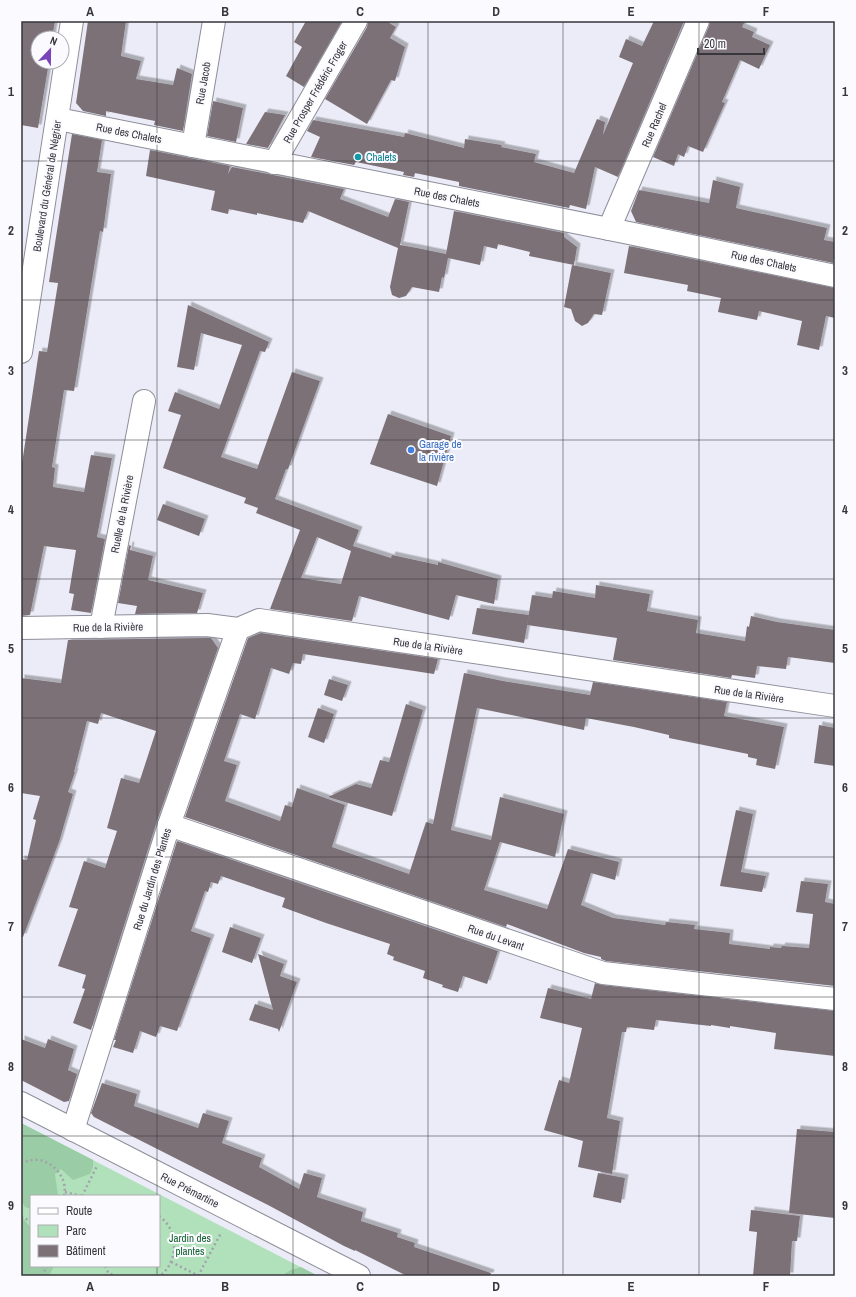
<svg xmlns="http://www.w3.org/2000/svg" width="856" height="1297" font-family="'Archivo Narrow',sans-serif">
<defs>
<filter id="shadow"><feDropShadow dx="3.5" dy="-3.5" stdDeviation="0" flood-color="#0004"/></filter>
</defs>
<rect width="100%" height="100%" fill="#ececf8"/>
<path fill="#b1e1bb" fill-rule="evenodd" d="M21,1123L318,1276H21ZM31,1196H159V1266H31Z"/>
<g fill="#9acda5">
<polygon points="21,1123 93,1160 93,1167 90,1174 73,1180 61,1169 55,1174 58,1196 31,1196 31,1209 25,1207 21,1200"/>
<polygon points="21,1216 31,1228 31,1266 54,1266 49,1276 21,1276"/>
<polygon points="301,1267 318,1276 281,1276 291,1270"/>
</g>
<g fill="#7c7177" fill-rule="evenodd" filter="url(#shadow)">
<polygon points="21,21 55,21 52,38 38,38 38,62 49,62 38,128 21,125"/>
<polygon points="88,21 126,21 121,56 141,61 136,79 173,85 177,68 192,74 183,131 154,125 155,121 130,116 106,111 106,116 83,111 76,103"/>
<polygon points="306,21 342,21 304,87 286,76 302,47 294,42"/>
<polygon points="368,21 386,21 396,27 390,38 405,47 395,81 391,80 367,124 325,99 367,27"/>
<polygon points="654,21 684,21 618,177 595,167 586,209 570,205 569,208 459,186 459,182 415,173 414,177 403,175 404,172 356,162 354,165 311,157 320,137 307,131 313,120 404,137 405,133 464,148 465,139 502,145 501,147 536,154 534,162 574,173 597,119 605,122 603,135 633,63 619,57 626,39 642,46"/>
<polygon points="710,21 745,21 742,27 754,32 752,37 770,45 759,69 740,60 722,102 725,103 703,152 688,146 684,157 678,154 674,166 653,157 709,26"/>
<polygon points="213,101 243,108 236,142 207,136"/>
<polygon points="265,112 285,115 268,148 246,144"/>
<polygon points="72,134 102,140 97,172 111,174 103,232 100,231 74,391 64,390 52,467 55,468 53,487 84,492 91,455 112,458 97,537 105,539 91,613 71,610 74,594 69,593 76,550 44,546 30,615 21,616 21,470 39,351 47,352 58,283 49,282"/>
<polygon points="150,150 230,166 228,174 232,167 344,189 340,199 388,217 395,199 409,202 400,245 417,248 446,254 454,211 564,233 564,237 577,247 574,265 529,256 530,252 498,244 497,249 484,246 480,265 448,258 444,278 442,277 439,292 412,287 406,296 399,298 392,295 390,287 398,248 308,211 303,223 257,213 257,215 229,209 228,214 211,210 215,191 146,176"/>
<polygon points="713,180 740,187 736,208 827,228 824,240 835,242 835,252 833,263 636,222 631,211 639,190 709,203"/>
<polygon points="629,246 835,288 835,318 826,316 819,350 797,345 802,321 759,311 757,320 718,312 721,298 687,291 688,285 624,273"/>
<polygon points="572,265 611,273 602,315 594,314 588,323 582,326 575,321 571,309 564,307"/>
<path d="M188,305L269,342L265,352L260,351L221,457L257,469L292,372L320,381L288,469H286L275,499L359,530L353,546L391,558L392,555L438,565V562L498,579L494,604L456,595L449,620L359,596L352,621L270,609L300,530L256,513L258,508L244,503L246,498L163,468L181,415L168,411L175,392L219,409L242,345L201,333L194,370L177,367ZM317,537L351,551L341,584L301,578Z"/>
<polygon points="388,414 451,436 437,486 370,464"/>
<polygon points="163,504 205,519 199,536 157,520"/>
<polygon points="129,545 131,546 130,550 153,556 148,580 203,593 197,613 135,614 137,606 118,603"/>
<polygon points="596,585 650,594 647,611 698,620 696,633 745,641 747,626 749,627 751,616 777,622 835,630 835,663 788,657 786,669 757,666 755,678 732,675 731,678 613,660 617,638 527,625 532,595 552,598 553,591 595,598"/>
<polygon points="477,608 529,615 524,643 472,634"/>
<polygon points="261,633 438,659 434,674 303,654 301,664 293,663 289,674 271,668 255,719 240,714 224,761 237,765 225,801 280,821 285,805 292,807 297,788 345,805 332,847 409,874 426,822 433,824 464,673 503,681 590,695 593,682 727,702 724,716 784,727 775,769 756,765 757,759 748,757 748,754 669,738 669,735 634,727 586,718 584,730 477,708 451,830 491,840 500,797 564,814 555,857 500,842 484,890 547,909 568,849 619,862 615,880 591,873 581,905 613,918 665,925 666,922 695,925 694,929 730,933 729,944 770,949 770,947 781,948 782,946 809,948 813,914 796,912 801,881 828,884 825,902 835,904 835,986 606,961 601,959 601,957 584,953 507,924 506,927 185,817 248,638"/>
<polygon points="206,638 211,638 218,648 157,821 91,1030 73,1023 85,989 82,988 86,975 58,966 78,909 69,907 84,861 105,868 117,831 107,828 121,778 139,783 156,731 101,713 98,724 87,721 74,772 75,772 68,792 73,794 59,842 23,937 21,937 21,859 27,860 36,820 33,819 40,796 21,793 21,678 61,683 68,640"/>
<polygon points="329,679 348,685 342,701 324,695"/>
<polygon points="406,704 423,710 392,816 328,797 356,784 371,788 380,760 389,762"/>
<polygon points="318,708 334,714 324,743 308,737"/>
<polygon points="819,725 835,728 835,766 814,763"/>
<polygon points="736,810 753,814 741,872 766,876 762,892 720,886"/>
<polygon points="177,841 498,951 487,984 463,976 458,992 442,987 443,985 423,978 425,971 393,960 394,957 387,954 390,944 326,923 282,907 285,898 221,876 218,884 211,882 208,892 205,891 191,931 211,938 177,1031 160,1026 156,1037 140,1031 133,1053 113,1047 116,1040 114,1040"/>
<polygon points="230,927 261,938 252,963 222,952"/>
<polygon points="258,954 284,964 280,976 297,982 279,1032 278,1029 249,1020 255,1004 273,1010"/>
<polygon points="595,983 602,985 835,1011 835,1056 774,1049 776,1033 730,1026 730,1028 711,1025 711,1026 656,1020 654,1030 627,1027 626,1032 622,1032 607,1118 620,1121 612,1174 578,1167 583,1141 544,1130 559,1080 569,1083 582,1028 540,1018 548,988 591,999"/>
<polygon points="21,1039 45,1048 48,1039 74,1049 68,1070 77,1074 69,1101 64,1102 21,1080"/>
<polygon points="102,1083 137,1094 134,1106 198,1128 203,1113 229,1121 222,1143 262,1158 259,1167 299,1189 304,1173 322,1178 317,1197 363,1212 361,1221 398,1233 397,1237 415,1243 414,1247 491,1273 490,1276 407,1276 355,1250 355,1251 344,1246 268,1205 94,1117 91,1113"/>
<polygon points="797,1129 835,1132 835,1218 789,1213"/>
<polygon points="598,1173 625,1178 621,1203 593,1197"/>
<polygon points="751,1210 800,1216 797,1241 792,1241 790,1276 753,1276 757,1232 749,1231"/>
</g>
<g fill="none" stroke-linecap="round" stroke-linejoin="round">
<g stroke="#8e8e9a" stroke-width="24">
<g id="minor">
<polyline points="58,119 629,233 835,276"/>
<polyline points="193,146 214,21"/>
<polyline points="274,163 356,21"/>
<polyline points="609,229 698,21"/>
<polyline points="21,352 72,21"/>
<polyline points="101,627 144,401"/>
<polyline points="21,628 207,625 238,629 259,620 835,706"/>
<polyline points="169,825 603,973 835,999"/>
<polyline points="73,1130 169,825 238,629"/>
</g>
</g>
<g stroke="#8e8e9a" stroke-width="24">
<polyline id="tertiary" points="21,1103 359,1276"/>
</g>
<g stroke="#a2a2ab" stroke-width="2.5" stroke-dasharray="2 3" stroke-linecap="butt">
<path d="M21,1163C27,1161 33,1159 40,1160C56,1164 68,1180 64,1196"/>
<polyline points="65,1192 82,1196"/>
<polyline points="82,1196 97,1166"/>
<path d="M159,1216C179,1230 179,1261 160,1276"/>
<polyline points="21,1217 31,1221"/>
<polyline points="171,1262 199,1276"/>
<polyline points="105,1266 108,1272 114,1276"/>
<polyline points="42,1276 47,1266"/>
<polyline points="198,1276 221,1233"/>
</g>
<use href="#minor" stroke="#fff" stroke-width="22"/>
<use href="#tertiary" stroke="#fff" stroke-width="22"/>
</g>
<path fill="none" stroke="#36363b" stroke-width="1" stroke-opacity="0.55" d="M157,21V1196M293,21V1276M428,21V1276M563,21V1276M699,21V1276M21,161H835M21,300H835M21,440H835M21,579H835M21,718H835M21,857H835M21,997H835M21,1136H835M157,1266V1276"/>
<circle fill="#0f9aa8" stroke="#fafaff" stroke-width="1.5" cx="358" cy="157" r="4"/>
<circle fill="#3f7fe0" stroke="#fafaff" stroke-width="1.5" cx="411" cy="450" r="4"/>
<g text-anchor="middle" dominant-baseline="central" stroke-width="4" stroke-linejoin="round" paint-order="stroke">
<g font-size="11" fill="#36363b" stroke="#fafaff">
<text transform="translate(203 83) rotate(-80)">Rue Jacob</text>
<text transform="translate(315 92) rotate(-60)">Rue Prosper Frédéric Froger</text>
<text transform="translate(654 125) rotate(-67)">Rue Rachel</text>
<text transform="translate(129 133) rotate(11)">Rue des Chalets</text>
<text transform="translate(47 186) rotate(-81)">Boulevard du Général de Négrier</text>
<text transform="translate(447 197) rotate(11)">Rue des Chalets</text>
<text transform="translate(764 261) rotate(12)">Rue des Chalets</text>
<text transform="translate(122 514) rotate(-79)">Ruelle de la Rivière</text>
<text transform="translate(108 627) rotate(-1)">Rue de la Rivière</text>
<text transform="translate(428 646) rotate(8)">Rue de la Rivière</text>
<text transform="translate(749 694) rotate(8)">Rue de la Rivière</text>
<text transform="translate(152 879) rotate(-73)">Rue du Jardin des Plantes</text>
<text transform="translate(496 937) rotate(19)">Rue du Levant</text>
<text transform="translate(190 1190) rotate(27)">Rue Prémartine</text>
</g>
<g font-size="11" fill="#0d838f" stroke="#fafaff" text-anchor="start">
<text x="366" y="157">Chalets</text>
</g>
<g font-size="11" fill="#366cbe" stroke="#fafaff" text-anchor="start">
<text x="419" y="444">Garage de<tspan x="419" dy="13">la rivière</tspan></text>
</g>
<g font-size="11" fill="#146231" stroke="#fafaff">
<text x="190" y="1238">Jardin des<tspan x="190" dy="13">plantes</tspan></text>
</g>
</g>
<rect width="856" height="1297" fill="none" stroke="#fafaff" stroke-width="44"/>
<rect x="30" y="1195" width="130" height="72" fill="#fafaff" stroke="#acacb1"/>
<rect x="38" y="1208" width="20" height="6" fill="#ffffff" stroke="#acacb1"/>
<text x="66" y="1215" font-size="12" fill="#36363b">Route</text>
<rect x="38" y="1225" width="20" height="12" fill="#b1e1bb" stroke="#acacb1"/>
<text x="66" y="1235" font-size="12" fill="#36363b">Parc</text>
<rect x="38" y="1245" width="20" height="12" fill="#7c7177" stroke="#acacb1"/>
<text x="66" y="1255" font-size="12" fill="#36363b">Bâtiment</text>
<g transform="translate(50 50) rotate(22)"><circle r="19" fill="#fafaff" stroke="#acacb1"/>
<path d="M0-3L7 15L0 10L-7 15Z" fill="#7842b9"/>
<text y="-6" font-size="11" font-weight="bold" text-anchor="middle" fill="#36363b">N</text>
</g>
<path d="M698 48v6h66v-6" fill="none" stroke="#36363b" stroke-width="2"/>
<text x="704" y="48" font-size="12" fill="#36363b" stroke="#fafaff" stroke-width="3" paint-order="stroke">20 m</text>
<rect x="22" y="22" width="812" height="1253" fill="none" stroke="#36363b" stroke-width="1.5"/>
<g font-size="13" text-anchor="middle" font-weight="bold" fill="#36363b">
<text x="90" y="16">A</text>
<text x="225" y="16">B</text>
<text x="360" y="16">C</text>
<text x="496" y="16">D</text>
<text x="631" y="16">E</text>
<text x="766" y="16">F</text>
<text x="11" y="96">1</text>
<text x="845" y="96">1</text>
<text x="11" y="235">2</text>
<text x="845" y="235">2</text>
<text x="11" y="375">3</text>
<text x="845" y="375">3</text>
<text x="11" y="514">4</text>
<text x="845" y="514">4</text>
<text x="11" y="653">5</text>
<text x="845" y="653">5</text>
<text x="11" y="792">6</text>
<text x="845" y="792">6</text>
<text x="11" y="931">7</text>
<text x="845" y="931">7</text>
<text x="11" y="1071">8</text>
<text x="845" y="1071">8</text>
<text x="11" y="1210">9</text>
<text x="845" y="1210">9</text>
<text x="90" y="1291">A</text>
<text x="225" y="1291">B</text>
<text x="360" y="1291">C</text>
<text x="496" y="1291">D</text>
<text x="631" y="1291">E</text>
<text x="766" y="1291">F</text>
</g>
</svg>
